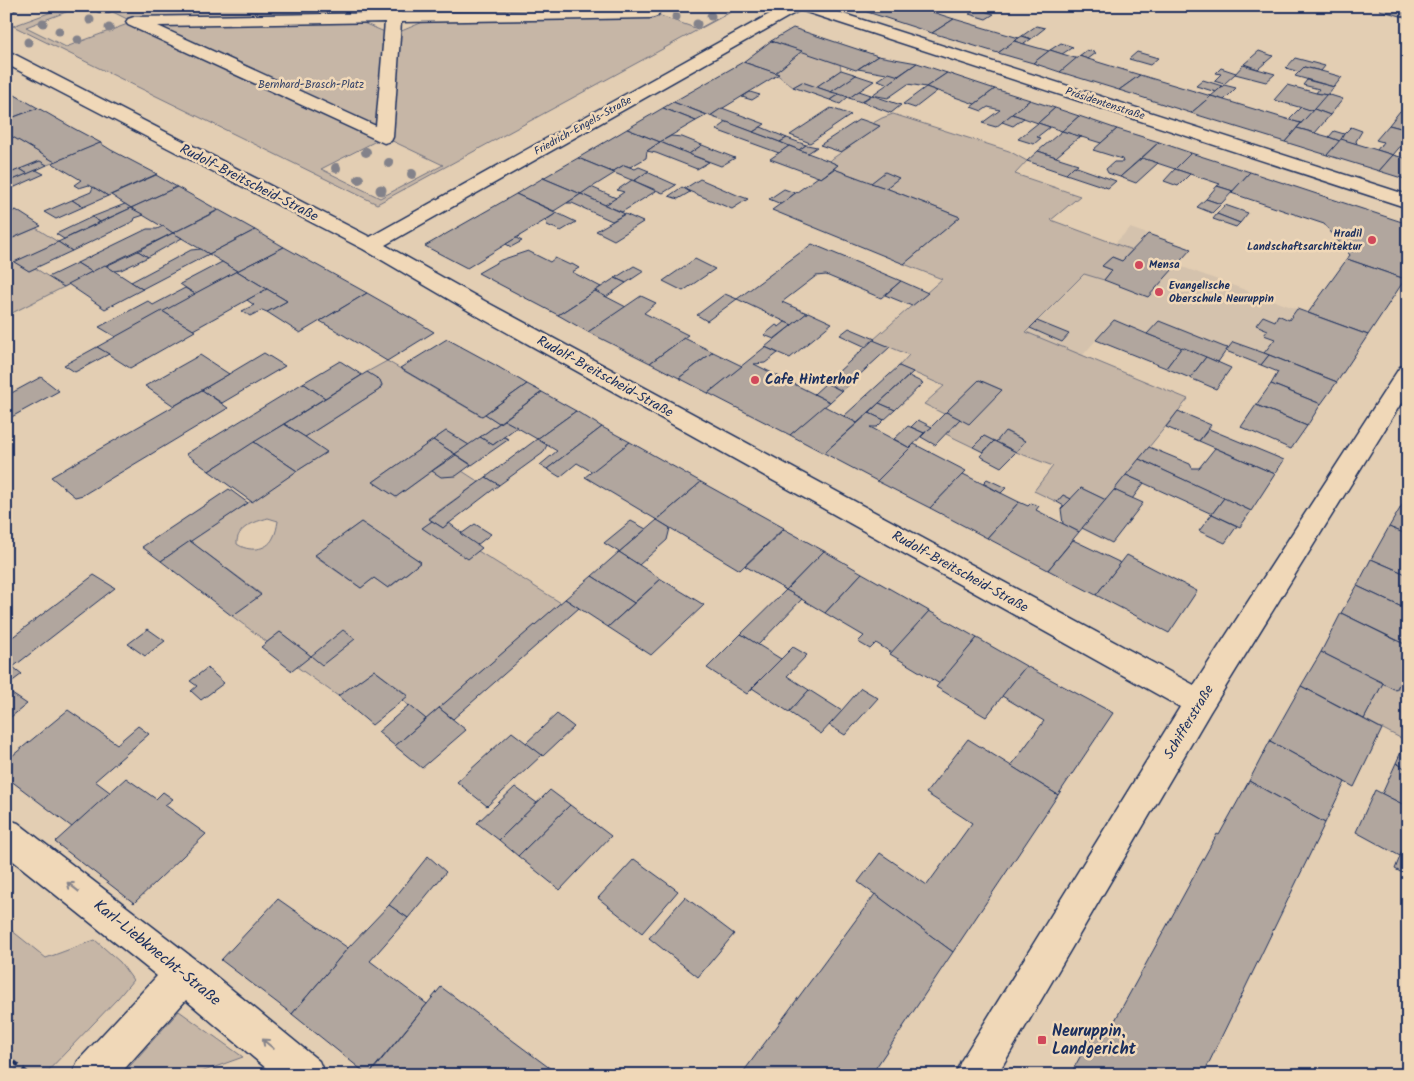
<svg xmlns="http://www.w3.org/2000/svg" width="1414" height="1081" font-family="Kalam,sans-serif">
<rect width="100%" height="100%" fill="#e3ceb3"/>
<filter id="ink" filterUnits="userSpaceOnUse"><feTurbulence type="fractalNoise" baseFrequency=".02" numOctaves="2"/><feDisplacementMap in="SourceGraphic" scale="10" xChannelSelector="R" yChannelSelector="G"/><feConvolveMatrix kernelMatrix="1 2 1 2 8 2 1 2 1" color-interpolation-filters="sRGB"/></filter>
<g filter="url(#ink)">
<polygon fill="#d4c2ad" points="1130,228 1191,249 1177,265 1368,335 1337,382 1233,342 1218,362 1114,320 1082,356 1026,333"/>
<g fill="#c6b6a6" stroke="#707282" fill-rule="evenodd">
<path d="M68,6H82L26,27L66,47L133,22L101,6H378L351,18L392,35L435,17L408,6H665L652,13L698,29L735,9L727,6L740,7L377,204L13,26ZM384,137L443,165L380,198L321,169Z"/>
<polygon points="802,51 840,64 841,70 816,87 802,82 793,87 775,73"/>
<polygon points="893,114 1009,151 1027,161 1015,174 1080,196 1051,220 1132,250 1122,261 1112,257 1102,266 1112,270 1104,280 1084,274 1026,332 1188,399 1106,500 1081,488 1071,499 1063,495 1057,502 1034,491 1053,466 1016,452 1025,441 1006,431 996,442 984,436 973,447 946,434 960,419 1002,390 979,380 944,414 924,404 944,386 899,366 909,355 873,340 942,279 904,264 960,217 886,188 898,178 885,173 871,183 834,169 838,165 829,161 879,126 873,123 882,118"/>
<polygon points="6,133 55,162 47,165 39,161 6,175"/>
<polygon points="36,228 58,242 15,262 29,271 35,268 64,287 6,316 6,239 9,240"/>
<path d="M387,361L481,416L485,414L499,423L469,445L446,431L373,482L396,497L432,471H462L479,482L429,518L432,521L423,528L478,551L561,603L426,719L402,700L408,695L374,670L338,696L297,667L310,655L280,632L267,642L232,616L261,594L190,541L326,452L305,437L379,390L382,385L380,381L367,372ZM268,518L278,521C277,527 276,533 273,538C267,551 248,552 237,544C236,527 255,522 268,518ZM361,522L421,562L389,588L374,578L361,588L315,556Z"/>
<polygon points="1408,668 1408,742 1364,719 1383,683 1397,690"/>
<polygon points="6,926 46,958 95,940 120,962 133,980 118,998 44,1075 6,1075"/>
<polygon points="179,1011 243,1057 193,1075 122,1075"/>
</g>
<g fill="#b1a69e" stroke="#1b2f5e">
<polygon points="849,6 914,6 954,19 932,33"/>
<polygon points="1383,6 1403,6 1398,10 1408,13 1408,18 1379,10"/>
<polygon points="977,9 994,14 986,19 969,14"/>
<polygon points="954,19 1019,38 998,53 932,33"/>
<polygon points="1036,26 1045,28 1031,39 1022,36"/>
<polygon points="793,28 878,56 856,70 771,41"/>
<polygon points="1022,36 1031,39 1024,44 1014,41"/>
<polygon points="771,41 802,51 775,73 743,62"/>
<polygon points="1014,41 1024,44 1049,51 1033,63 998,53"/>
<polygon points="1061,43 1073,47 1062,54 1050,50"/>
<polygon points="1050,50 1075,58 1077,59 1060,72 1033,63"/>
<polygon points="1087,50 1096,53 1088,59 1079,56"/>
<polygon points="1259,51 1273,56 1258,69 1244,64"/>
<polygon points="1137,52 1158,58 1150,65 1129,59"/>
<polygon points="878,56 917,63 898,76 858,69"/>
<polygon points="1079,56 1088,59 1140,75 1119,90 1060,72"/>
<polygon points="1295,58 1325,66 1321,71 1304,67 1299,72 1286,68"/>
<polygon points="743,62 779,74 710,116 673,102"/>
<polygon points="917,63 947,73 926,87 908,84 888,98 872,95"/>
<polygon points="1243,65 1275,74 1266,82 1235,74"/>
<polygon points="1304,67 1321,71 1342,77 1334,87 1295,76"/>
<polygon points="1221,68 1236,73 1224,84 1214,81 1221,74 1216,73"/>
<polygon points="841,70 857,75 831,92 816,87"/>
<polygon points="889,73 899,76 888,84 878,80"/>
<polygon points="947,73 995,89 975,104 926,87"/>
<polygon points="856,75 874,81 849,98 831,92"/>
<polygon points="1140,75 1211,96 1191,113 1119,90"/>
<polygon points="1203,80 1222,86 1216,92 1196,86"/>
<polygon points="1307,80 1334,87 1327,95 1316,93 1319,89 1303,85"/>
<polygon points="802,82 831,92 839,94 830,100 793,87"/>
<polygon points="1224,85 1236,88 1224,100 1211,96"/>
<polygon points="1287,85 1316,93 1327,95 1313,111 1274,100"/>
<polygon points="926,87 937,91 915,108 903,104"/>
<polygon points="995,89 1030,100 996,127 982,123 1000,110 988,107 982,111 971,107"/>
<polygon points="6,90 38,108 6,120"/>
<polygon points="859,91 871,95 861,102 849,98"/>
<polygon points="750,92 760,95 752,100 742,97"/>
<polygon points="839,94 848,97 840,104 830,100"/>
<polygon points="1327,94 1343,99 1330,115 1314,109"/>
<polygon points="872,95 880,98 901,105 891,113 862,102"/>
<polygon points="1211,96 1290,120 1301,123 1285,142 1191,113"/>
<polygon points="1030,100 1055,108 1038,123 1012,114"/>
<polygon points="673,102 707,115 696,121 663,108"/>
<polygon points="1301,107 1313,111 1301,123 1290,120 1290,118"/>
<polygon points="38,108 73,128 101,143 55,162 6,133 6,120"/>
<polygon points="663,108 696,121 660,142 627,129"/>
<polygon points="722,108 765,124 753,132 710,116"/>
<polygon points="831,108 851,115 810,143 790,135"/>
<polygon points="1055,108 1079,116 1062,131 1038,123"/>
<polygon points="1314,109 1330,115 1315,133 1297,128"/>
<polygon points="1400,111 1408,114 1408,130 1389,125"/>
<polygon points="1012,114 1024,118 1013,126 1002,122"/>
<polygon points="1079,116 1117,129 1101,143 1062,131"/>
<polygon points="860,119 880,126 841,152 820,145"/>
<polygon points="727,122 780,142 789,146 779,153 716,130"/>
<polygon points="1038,123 1050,127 1037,137 1041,138 1034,144 1018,139"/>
<polygon points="1389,125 1408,130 1408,137 1393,155 1377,150 1383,142 1376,140"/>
<polygon points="761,127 787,138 780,142 753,132"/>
<polygon points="1351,127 1362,131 1356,141 1357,144 1339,139"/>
<polygon points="1297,128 1329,137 1340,141 1327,155 1285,142"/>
<polygon points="627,129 660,142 647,151 646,158 630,167 624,165 612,172 578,158"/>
<polygon points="1117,129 1159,142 1120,177 1108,173 1106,169 1114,162 1123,162 1122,159 1093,150"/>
<polygon points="1062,131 1082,137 1078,138 1056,157 1038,151"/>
<polygon points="1334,131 1344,134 1340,141 1329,137"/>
<polygon points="671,136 682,137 702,145 689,154 660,142"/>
<polygon points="787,138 806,145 799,150 780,142"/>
<polygon points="1341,139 1377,150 1393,155 1379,171 1327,155"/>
<polygon points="660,142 689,154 709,162 697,169 656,153 647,151"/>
<polygon points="1159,142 1191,153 1175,169 1142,158"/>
<polygon points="100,143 111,150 157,174 108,196 89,185 79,188 74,185 81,180 52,163"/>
<polygon points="702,145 735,158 721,166 689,154"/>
<polygon points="806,145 807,145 817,147 808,153 799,150"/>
<polygon points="789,146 829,161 838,165 821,178 770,159"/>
<polygon points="1038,151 1056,157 1078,164 1066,174 1027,161"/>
<polygon points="1191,153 1250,172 1233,191 1217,186 1220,184 1175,169"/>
<polygon points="1393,155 1408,159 1408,180 1379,171"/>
<polygon points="578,158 612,172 615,173 581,194 543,178"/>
<polygon points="1142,158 1158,163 1136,183 1120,177"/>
<polygon points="40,161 47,165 28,174 20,169"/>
<polygon points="624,165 635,169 639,167 649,171 634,181 612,172"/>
<polygon points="1074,166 1116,181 1108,188 1066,174"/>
<polygon points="20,169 28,174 6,183 6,175"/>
<polygon points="834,169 886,188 960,217 904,264 772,210 818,177 821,178"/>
<polygon points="1175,169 1190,174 1178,186 1164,181"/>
<polygon points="36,170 44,174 6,191 6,183"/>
<polygon points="647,172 676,185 663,193 634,181"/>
<polygon points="885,172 899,178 886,188 871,183"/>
<polygon points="1250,172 1408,224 1408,275 1405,279 1347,259 1350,255 1324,224 1231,193"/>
<polygon points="156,175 177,187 131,208 111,195"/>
<polygon points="543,178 581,194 554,211 516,194"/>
<polygon points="700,179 737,195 748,199 732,209 684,189"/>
<polygon points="632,180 656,191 622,212 605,205 624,192 617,190"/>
<polygon points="1217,186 1233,191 1221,204 1206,199"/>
<polygon points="93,187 108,196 83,207 72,200 91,192"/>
<polygon points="177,187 218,210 173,233 131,208"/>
<polygon points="591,187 616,198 605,205 581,194"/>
<polygon points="682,187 690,192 678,199 669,196"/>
<polygon points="784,189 795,193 781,204 769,199"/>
<polygon points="516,194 557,213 467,268 425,246"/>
<polygon points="581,194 605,205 625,214 612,221 572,203 567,203"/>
<polygon points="1206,199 1221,204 1212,213 1197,207"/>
<polygon points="72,200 83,207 56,219 44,212"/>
<polygon points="125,204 131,208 100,222 92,217"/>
<polygon points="1225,205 1248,213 1240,223 1217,214"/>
<polygon points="131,208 144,215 135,218 134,221 72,251 58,242"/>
<polygon points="16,210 41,226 8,240 6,239 6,214"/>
<polygon points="219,210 255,230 209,254 173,233"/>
<polygon points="557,213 576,222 561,231 547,225 546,220"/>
<polygon points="625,214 643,222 614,240 596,231"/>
<polygon points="1217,214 1240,223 1236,227 1213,219"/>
<polygon points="92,217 100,222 64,239 56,234"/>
<polygon points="163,226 173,233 92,272 77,263 147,229 157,229"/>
<polygon points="255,230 284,247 237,271 209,254"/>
<polygon points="173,233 182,238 148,257 138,251"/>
<polygon points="1148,234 1191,249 1148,297 1104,280 1112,270 1102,266 1112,257 1122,261"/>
<polygon points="516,238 522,241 511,247 506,244"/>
<polygon points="58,242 72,251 29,271 14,262"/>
<polygon points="812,244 875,270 901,281 881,298 826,275 816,276 782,302 807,313 792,325 737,299"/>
<polygon points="284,247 367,293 300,333 267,312 287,301 237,271"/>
<polygon points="201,249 209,254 142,289 131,282 191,250"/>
<polygon points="138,251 148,257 121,270 114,271 106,266"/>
<polygon points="528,251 550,262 555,258 570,265 572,264 579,268 572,272 601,287 558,315 478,273 501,260"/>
<polygon points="695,259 715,269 683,291 663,281"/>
<polygon points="1347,259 1405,279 1368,335 1308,313"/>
<polygon points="222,262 237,271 195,294 180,284"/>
<polygon points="77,263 92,272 64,287 48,277"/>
<polygon points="105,265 142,289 143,289 105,309 68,284"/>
<polygon points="634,266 644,271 626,283 615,278"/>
<polygon points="237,271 267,289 193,330 162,311"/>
<polygon points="615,278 626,283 606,297 595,291"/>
<polygon points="901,281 928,293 912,306 885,295"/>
<polygon points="185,288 195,294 116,337 99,327 148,301 153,305"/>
<polygon points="267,289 287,301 267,312 262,310 250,316 242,311 254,305 247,300"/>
<polygon points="595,291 626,307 588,332 558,315"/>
<polygon points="367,293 416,321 434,332 387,361 320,321"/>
<polygon points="725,294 737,299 707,321 697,315"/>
<polygon points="641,296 656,303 644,313 688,335 650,363 588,332"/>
<polygon points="1297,309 1368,335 1337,382 1264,353 1275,339 1264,335 1268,330 1256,325 1263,316 1275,321 1278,315 1289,320"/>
<polygon points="162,311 195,331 130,368 97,347"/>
<polygon points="808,312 832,323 790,358 765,347"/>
<polygon points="1114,320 1147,334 1182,347 1166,368 1096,340"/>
<polygon points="1037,321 1069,334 1062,342 1030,328"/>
<polygon points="1159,321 1224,347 1228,348 1218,362 1147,334"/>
<polygon points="785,322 792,325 774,339 764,335 776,325 779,327"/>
<polygon points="849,328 875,339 866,347 840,335"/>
<polygon points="684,338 713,352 679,378 650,363"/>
<polygon points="447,339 495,365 527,384 482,416 400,368"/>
<polygon points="873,340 890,347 842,391 826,383"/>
<polygon points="1233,342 1264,353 1269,355 1261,365 1226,351"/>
<polygon points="97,347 109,354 75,372 64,365"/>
<polygon points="765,347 778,353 765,363 754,364 830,402 790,435 708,393"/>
<polygon points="1182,347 1206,357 1190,378 1166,368"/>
<polygon points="713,352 742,366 708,393 679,378"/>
<polygon points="264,353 285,366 222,403 202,390"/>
<polygon points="200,355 229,374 174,406 145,386"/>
<polygon points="1269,355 1337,382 1321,404 1271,384 1278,372 1261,365"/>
<polygon points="1206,357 1231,368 1216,389 1190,378"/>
<polygon points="340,361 362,375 325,398 303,383"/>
<polygon points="899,366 913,372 857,423 844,416"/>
<polygon points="367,372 380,380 382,385 379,390 305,437 284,424"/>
<polygon points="909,376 923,383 895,410 879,403"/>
<polygon points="41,377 59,391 6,420 6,396"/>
<polygon points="979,380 1002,390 969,424 946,412"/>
<polygon points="303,383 325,398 209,471 186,454"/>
<polygon points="826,383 842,391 830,402 814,394"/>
<polygon points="527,384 542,392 499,423 485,414"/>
<polygon points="1271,384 1321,404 1307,426 1256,405"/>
<polygon points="202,390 228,408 83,495 75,497 51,477"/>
<polygon points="542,392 576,411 537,439 504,420"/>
<polygon points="879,403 895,410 884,420 869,413"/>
<polygon points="1256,405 1307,426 1291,449 1241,427"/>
<polygon points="824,406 857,423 824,453 790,435"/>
<polygon points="576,411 602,427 547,469 540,465 557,451 537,439"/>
<polygon points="1178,411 1211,425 1199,441 1166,427"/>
<polygon points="946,412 960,419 935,445 921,437"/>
<polygon points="869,413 884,420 877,427 870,427 910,448 877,481 824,453"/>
<polygon points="504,420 517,427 493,445 480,437"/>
<polygon points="918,420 932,427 924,433 911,427"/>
<polygon points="284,424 305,437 327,452 297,471 254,442"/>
<polygon points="908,426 924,433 910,448 894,439"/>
<polygon points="602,427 630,442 593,472 577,463 560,477 547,469"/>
<polygon points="1209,429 1284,460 1275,474 1199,441"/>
<polygon points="446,431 469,445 455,454 433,440"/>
<polygon points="1005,431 1025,441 1016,452 994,441 996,442"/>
<polygon points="984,436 994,441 983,452 973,447"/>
<polygon points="480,437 493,445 504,437 509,439 472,465 455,454"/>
<polygon points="537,439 547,445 543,453 499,485 486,477"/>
<polygon points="433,440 455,454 396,497 373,482"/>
<polygon points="994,441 1016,452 1001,467 980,456"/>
<polygon points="254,442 297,471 252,502 209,471"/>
<polygon points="630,442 701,482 657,520 585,477"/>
<polygon points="914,444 966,471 930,508 877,481"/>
<polygon points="1149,447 1190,464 1192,468 1199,468 1215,448 1275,474 1251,511 1139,459"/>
<polygon points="456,455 471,465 456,476 441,477 432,471"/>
<polygon points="1139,459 1224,498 1212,514 1126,475"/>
<polygon points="963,474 1019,502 987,538 930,508"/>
<polygon points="1126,475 1144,483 1132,499 1114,490"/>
<polygon points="486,477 499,485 443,528 429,519"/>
<polygon points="987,479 1006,488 1001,493 983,483"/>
<polygon points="701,482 784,528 740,570 657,520"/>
<polygon points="1081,488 1106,500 1079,532 1063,524 1061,509"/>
<polygon points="229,489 248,503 161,561 142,547"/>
<polygon points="1114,490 1143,503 1112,543 1082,528"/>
<polygon points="1063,495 1071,499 1064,506 1057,502"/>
<polygon points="1408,495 1408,535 1389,527"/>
<polygon points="1224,498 1251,511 1240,527 1212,514"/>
<polygon points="1019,502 1028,506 1031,503 1039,506 1036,510 1079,532 1048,570 987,538"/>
<polygon points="1212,514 1237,526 1225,543 1199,531"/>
<polygon points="657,520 670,528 667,540 639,565 619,552"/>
<polygon points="432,521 443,528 449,523 482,548 468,559 422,528"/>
<polygon points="631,521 646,529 619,552 604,543"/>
<polygon points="361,522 421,562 388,588 374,578 361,588 315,555"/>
<polygon points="475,524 491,534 477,545 461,534"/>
<polygon points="1389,527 1408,535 1408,575 1371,559"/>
<polygon points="784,529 824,551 786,590 745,566"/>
<polygon points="1073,540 1121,563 1096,595 1048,570"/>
<polygon points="190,541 261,595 232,616 161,561"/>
<polygon points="824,551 862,573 825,613 786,590"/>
<polygon points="619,552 661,579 634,603 592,576"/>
<polygon points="1127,555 1197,591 1169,633 1096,595"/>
<polygon points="1371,559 1408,575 1408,610 1357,586"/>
<polygon points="862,573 929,611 892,653 876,643 870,649 858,642 864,636 825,613"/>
<polygon points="94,575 115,588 13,667 22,674 6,686 6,642"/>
<polygon points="592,576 634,603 608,627 565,599"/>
<polygon points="661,579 704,605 651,655 608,627"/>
<polygon points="1357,586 1408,610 1407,645 1341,613"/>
<polygon points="786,590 802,599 758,645 741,634"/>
<polygon points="565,599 579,608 453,719 439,708"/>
<polygon points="929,611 977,638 940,684 890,654"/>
<polygon points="1341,613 1408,646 1408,667 1396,690 1321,652"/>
<polygon points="148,629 165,641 145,656 128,644"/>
<polygon points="343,630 355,639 322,665 311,656"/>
<polygon points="280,632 311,656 292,671 261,647"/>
<polygon points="741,634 781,659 747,694 707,668"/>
<polygon points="977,638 1026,666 986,717 936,687"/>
<polygon points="793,647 807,655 787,676 809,690 789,712 752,688"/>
<polygon points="1321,652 1383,683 1364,719 1301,686"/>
<polygon points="1026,666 1113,713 1058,795 1011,766 1044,721 1002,696"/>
<polygon points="207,668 224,683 201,700 191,691 197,686 190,681"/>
<polygon points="374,670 408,696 372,725 338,696"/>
<polygon points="1301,686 1382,729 1354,787 1270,741"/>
<polygon points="861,688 878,698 845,735 829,725"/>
<polygon points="6,690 27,704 6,721"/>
<polygon points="809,690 842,711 821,734 789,712"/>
<polygon points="409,705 426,719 395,746 378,732"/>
<polygon points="439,708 466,730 422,768 395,746"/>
<polygon points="68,710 117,744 138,726 149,734 95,781 111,793 72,827 6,777 6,761"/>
<polygon points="557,714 574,727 543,756 526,743"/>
<polygon points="512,732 542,755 487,806 457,782"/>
<polygon points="968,739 1058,795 953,952 858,882 880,853 927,885 972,823 926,793"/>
<polygon points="1270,741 1345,782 1325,823 1249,781"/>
<polygon points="1406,741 1408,742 1408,770 1396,763"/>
<polygon points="1396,763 1408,770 1408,807 1382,794"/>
<polygon points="126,778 156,799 163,792 173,799 165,805 206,834 134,903 55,842"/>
<polygon points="1249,781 1325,823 1203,1075 1070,1075 1096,1028 1107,1035 1217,834 1219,835"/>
<polygon points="515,787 537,803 499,840 477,823"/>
<polygon points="550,790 570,805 518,856 499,840"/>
<polygon points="1375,790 1408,807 1408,837 1400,856 1356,832"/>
<polygon points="570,805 611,836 560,890 518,856"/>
<polygon points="1408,837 1408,876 1395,869"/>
<polygon points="428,856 446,872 408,918 389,905"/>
<polygon points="634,859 678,891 642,933 598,898"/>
<polygon points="875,894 953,952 871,1075 741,1075"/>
<polygon points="685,897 734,934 698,977 649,938"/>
<polygon points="278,899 348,948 292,1014 221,960"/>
<polygon points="389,905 408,918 370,961 427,1004 368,1075 292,1014 348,948"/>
<polygon points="441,987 559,1075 369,1075"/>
</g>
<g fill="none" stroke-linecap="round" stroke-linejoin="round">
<g stroke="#1b2f5e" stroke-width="3">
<g id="minor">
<polygon points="6,6 18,6 16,9 6,12"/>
<path d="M97,6H117C112,12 105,13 98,11L96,8Z"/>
<path d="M386,6H402L401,13L651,8L657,10L659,13L657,16L651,18L401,22L393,137L391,141L384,143L128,25L126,22L128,19L134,17L386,13ZM385,22L376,126L158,26Z"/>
<polygon points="784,6 819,6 1408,195 1408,208 800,10 385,245 490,304 1194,685 1400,367 1408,365 1408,392 1210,712 997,1075 955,1075 961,1061 1180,707 474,314 363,249 6,64 6,52 12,53 370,237"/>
<polygon points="6,819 18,823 197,961 319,1061 325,1075 274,1075 186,1000 119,1075 72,1075 78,1061 157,976 6,855"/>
</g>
</g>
<polyline stroke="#1b2f5e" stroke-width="4" stroke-dasharray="6 5" stroke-linecap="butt" points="6,1055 30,1075"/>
<use href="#minor" fill="#f0d8b8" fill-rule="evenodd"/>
</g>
<g fill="#83828a">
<circle cx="711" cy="16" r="4.5"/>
<circle cx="676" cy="17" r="4.5"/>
<circle cx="90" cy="20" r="4.5"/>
<circle cx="43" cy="23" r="4.5"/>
<circle cx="697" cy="24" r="4.5"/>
<circle cx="109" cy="28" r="4.5"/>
<circle cx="59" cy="31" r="4.5"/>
<circle cx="78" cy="40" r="4.5"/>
<circle cx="28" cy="42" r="4.5"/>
<circle cx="366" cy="152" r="5"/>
<circle cx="389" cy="163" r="5"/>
<circle cx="336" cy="168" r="5"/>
<circle cx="412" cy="174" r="5"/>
<circle cx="359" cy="179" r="5"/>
<circle cx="381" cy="190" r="5.5"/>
</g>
<defs><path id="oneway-shaft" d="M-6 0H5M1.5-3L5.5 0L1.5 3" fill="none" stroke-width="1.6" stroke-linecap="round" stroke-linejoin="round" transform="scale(1.25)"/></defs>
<g stroke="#86848b">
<use href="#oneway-shaft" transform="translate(73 887) rotate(-142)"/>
<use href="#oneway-shaft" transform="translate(268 1044) rotate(-140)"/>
</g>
</g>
<g fill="#d1495b" stroke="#f0d8b8" stroke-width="2">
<circle cx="1372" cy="240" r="5"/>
<circle cx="1139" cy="265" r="5"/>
<circle cx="1159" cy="292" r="5"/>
<circle cx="755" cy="380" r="5"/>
<rect x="1037" y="1035" width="10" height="10" rx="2.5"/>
</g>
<g text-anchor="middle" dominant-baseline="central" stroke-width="5" stroke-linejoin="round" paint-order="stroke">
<g font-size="11" fill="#354369" stroke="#f0d8b8">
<text x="311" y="85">Bernhard-Brasch-Platz</text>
</g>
<g font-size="11" fill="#1b2f5e" stroke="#f0d8b8">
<text transform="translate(1105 104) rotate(18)">Präsidentenstraße</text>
<text transform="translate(583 126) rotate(-29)">Friedrich-Engels-Straße</text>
</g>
<g font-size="11" font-weight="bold" fill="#1b2f5e" stroke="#f0d8b8" text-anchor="start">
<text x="1362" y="234" text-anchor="end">Hradil<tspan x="1362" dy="13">Landschaftsarchitektur</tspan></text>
<text x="1149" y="265">Mensa</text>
<text x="1169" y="286">Evangelische<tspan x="1169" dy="13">Oberschule Neuruppin</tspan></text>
</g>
<g font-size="14" fill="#1b2f5e" stroke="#f0d8b8">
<text transform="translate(249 183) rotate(27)">Rudolf-Breitscheid-Straße</text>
<text transform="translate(605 377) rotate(29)">Rudolf-Breitscheid-Straße</text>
<text transform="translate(960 572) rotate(29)">Rudolf-Breitscheid-Straße</text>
<text transform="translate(1189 722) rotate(-59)">Schifferstraße</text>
</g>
<g font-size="14" font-weight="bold" fill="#1b2f5e" stroke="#f0d8b8" text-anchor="start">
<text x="765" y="380">Cafe Hinterhof</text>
</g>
<g font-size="16" fill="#1b2f5e" stroke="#f0d8b8">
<text transform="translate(157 953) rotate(39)">Karl-Liebknecht-Straße</text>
</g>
<g font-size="16" font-weight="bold" fill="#1b2f5e" stroke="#f0d8b8" text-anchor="start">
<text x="1052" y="1031">Neuruppin,<tspan x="1052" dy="18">Landgericht</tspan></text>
</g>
</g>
<rect width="1414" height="1081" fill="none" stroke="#f0d8b8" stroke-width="25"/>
<rect x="12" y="12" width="1389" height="1056" fill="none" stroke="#1b2f5e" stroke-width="2" filter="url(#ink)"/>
</svg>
